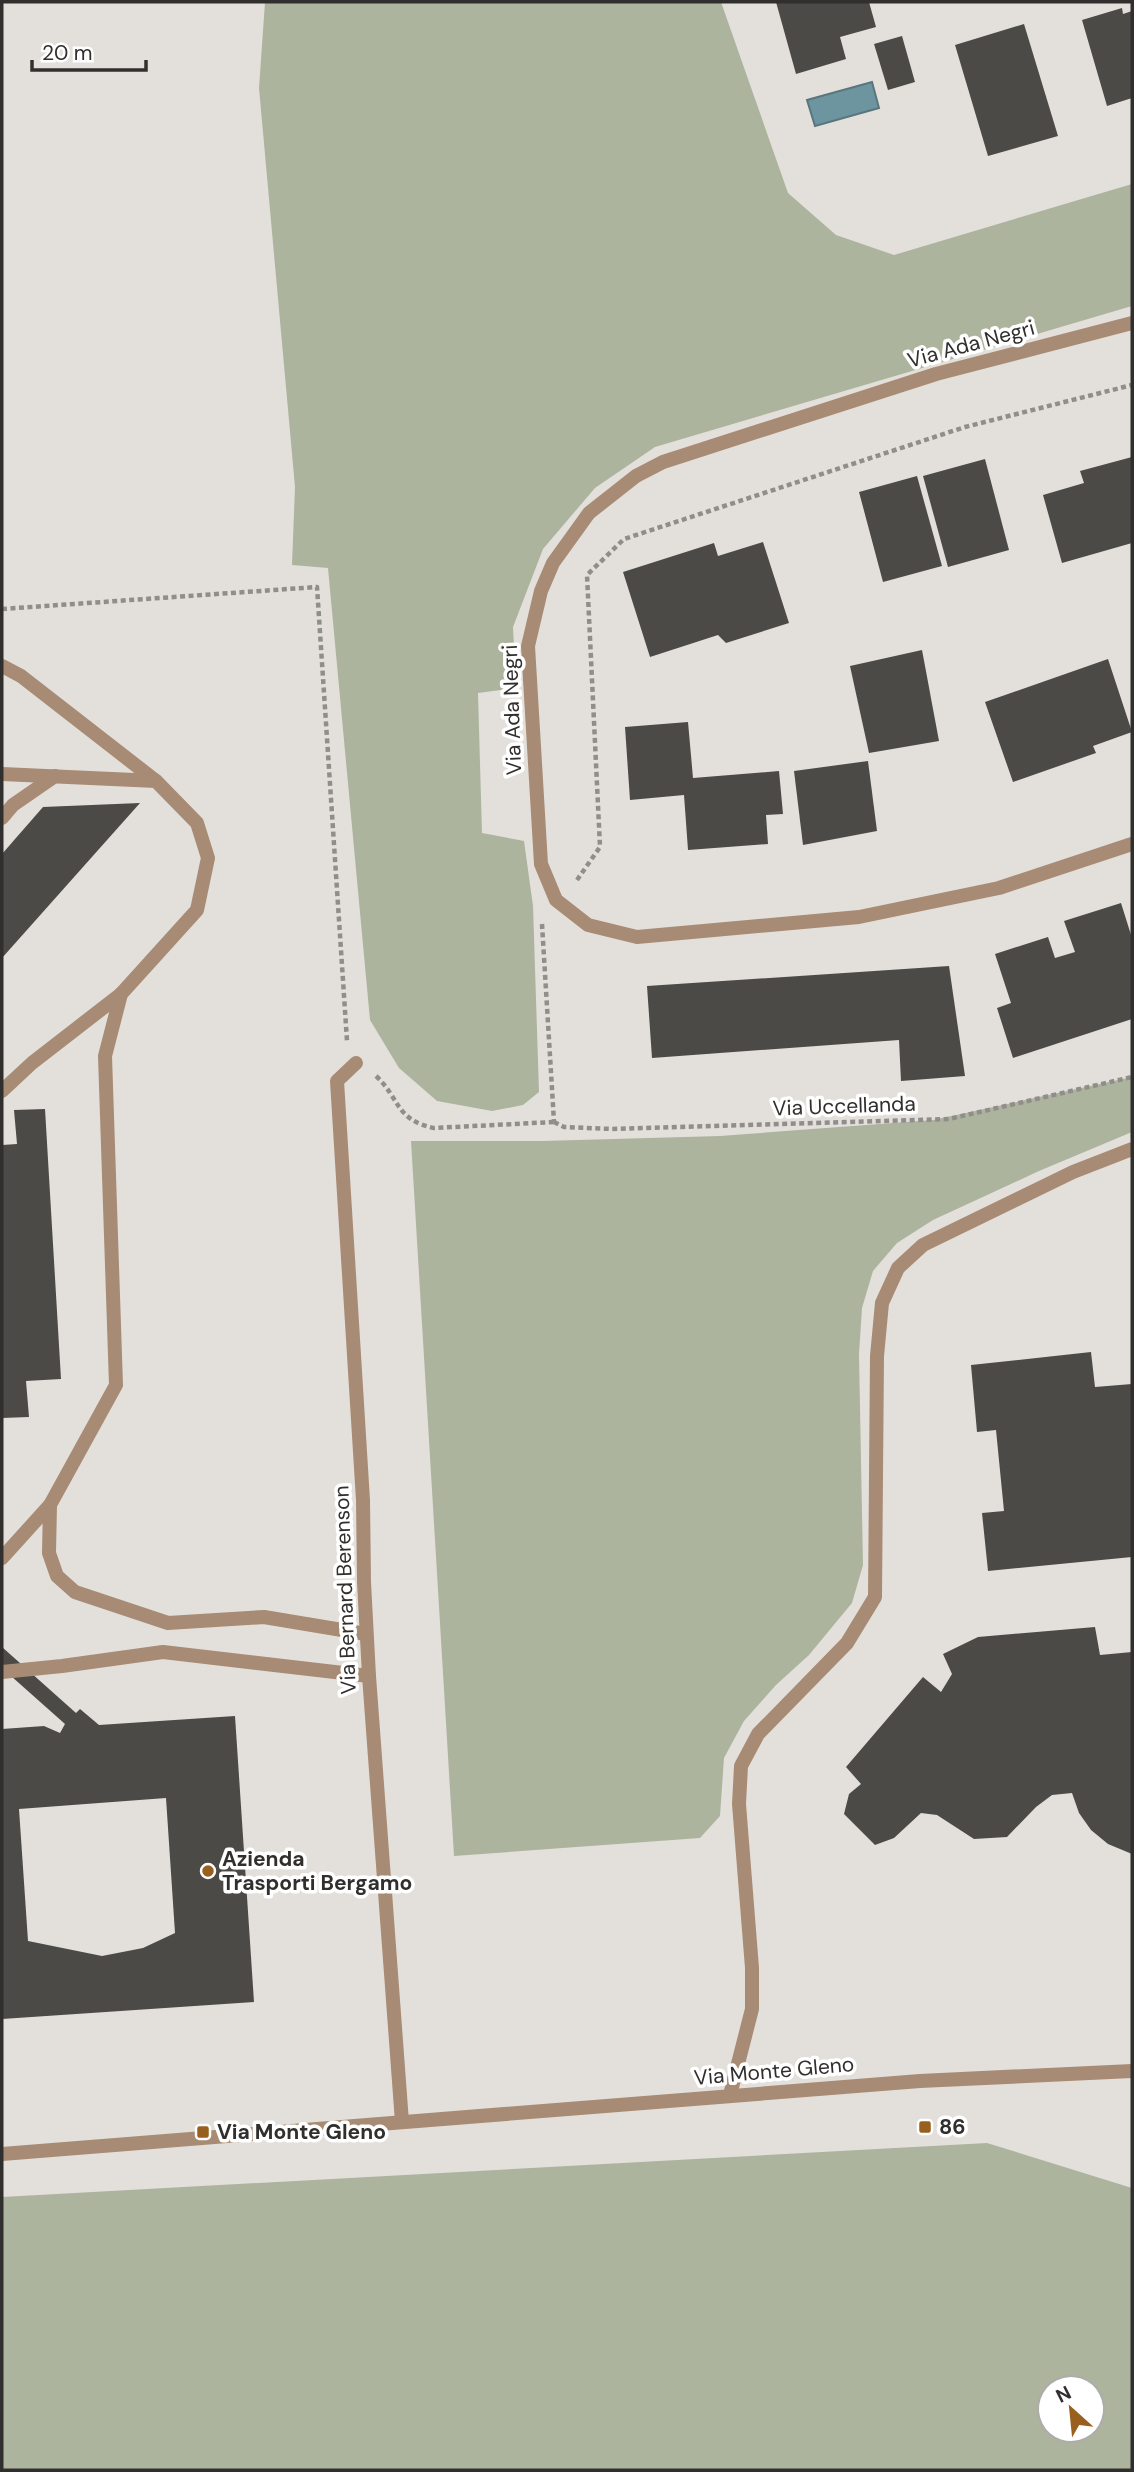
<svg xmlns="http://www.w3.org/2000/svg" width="1134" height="2472" font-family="'DM Sans',sans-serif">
<rect width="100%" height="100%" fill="#e3e0dc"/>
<g fill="#adb49e" fill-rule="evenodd">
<polygon points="265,2 721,2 788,193 836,235 894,255 1132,184 1132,306 655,447 595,488 543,549 513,627 516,688 478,693 482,833 524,841 533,906 539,1092 523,1105 492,1111 437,1101 399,1068 370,1020 328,568 292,565 295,487 259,88"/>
<polygon points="1132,1077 1132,1132 1039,1171 933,1220 897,1243 873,1271 862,1308 859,1354 863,1565 852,1603 809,1655 776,1685 744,1721 724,1758 720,1816 700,1838 454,1856 411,1141 542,1141 720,1136 933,1120"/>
<path d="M987,2143L1132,2188V2470H2V2197ZM1092,2388V2430H1050V2388Z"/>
</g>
<polygon fill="#6c959f" stroke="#5a767d" stroke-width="2" points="872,82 879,108 815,126 807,100"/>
<g fill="#4c4a46" fill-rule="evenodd">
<polygon points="776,2 869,2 876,27 840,37 846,59 796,74"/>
<polygon points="1122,8 1123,14 1132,11 1132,98 1107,106 1082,20"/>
<polygon points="1024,24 1058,136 988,156 955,45"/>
<polygon points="902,36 915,82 888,90 874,44"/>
<polygon points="1132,457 1132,543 1062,563 1043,495 1084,483 1080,471"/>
<polygon points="985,459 1009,550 948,567 923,476"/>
<polygon points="917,476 942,566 883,582 859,492"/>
<polygon points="763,542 789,623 726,643 718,635 650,657 623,572 714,543 718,556"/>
<polygon points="922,650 939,741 869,753 850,666"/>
<polygon points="1108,659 1132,732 1093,746 1096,753 1013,782 985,702"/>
<polygon points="688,722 693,778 779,771 783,814 766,815 768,844 688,850 684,795 630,800 625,727"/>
<polygon points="868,761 877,831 803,845 794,771"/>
<polygon points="140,803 2,958 2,854 43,807"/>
<polygon points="1121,903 1132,938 1132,1019 1013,1058 997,1008 1011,1003 995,954 1048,937 1055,958 1075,952 1064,921"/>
<polygon points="949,966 965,1076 901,1081 899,1040 652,1058 647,986"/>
<polygon points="45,1109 61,1379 26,1381 29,1417 2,1418 2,1145 17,1144 14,1110"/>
<polygon points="1091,1352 1095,1387 1132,1384 1132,1557 988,1571 982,1513 1004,1511 996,1430 977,1432 971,1365"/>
<polygon points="1095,1627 1100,1655 1132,1652 1132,1854 1108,1844 1091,1830 1079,1813 1072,1793 1052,1795 1036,1807 1007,1837 974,1839 937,1815 921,1813 894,1838 875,1845 844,1814 849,1794 861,1784 846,1767 923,1677 941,1692 952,1674 943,1654 978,1637"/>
<path d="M2,1647L76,1713L80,1709L99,1725L235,1716L254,2002L2,2019V1729L44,1726L60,1733L65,1724L2,1668ZM166,1798L175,1933L143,1948L102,1956L28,1941L19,1809Z"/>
</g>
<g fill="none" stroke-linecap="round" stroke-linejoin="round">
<g stroke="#908d8b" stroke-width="4.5" stroke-dasharray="5 3.5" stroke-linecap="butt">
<polyline points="2,609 317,587 347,1041"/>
<polyline points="577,880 600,847 587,575 624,539 965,427 1132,385"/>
<polyline points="542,924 554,1122"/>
<path d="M376,1076C400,1098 395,1120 434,1128L554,1122"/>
<polyline points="554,1122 564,1127 612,1129 949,1119 1132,1077"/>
</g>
<g stroke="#a88b74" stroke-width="14">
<polyline points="2,666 21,676 156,781"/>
<polyline points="2,774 156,781 197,823 208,858 197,910 121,994 105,1056 116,1385 50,1505 49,1553 57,1576 75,1592 168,1623 264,1617 366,1634"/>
<polyline points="2,818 13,805 55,776"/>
<polyline points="2,1091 32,1063 121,994"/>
<polyline points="2,1558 50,1505"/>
<polyline points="2,1672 62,1666 163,1652 369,1676"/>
<polyline points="730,2095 752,2009 752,1968 739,1804 741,1766 758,1734 847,1643 875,1597 877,1356 882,1303 898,1268 923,1245 1073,1172 1132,1149"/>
</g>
<g stroke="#a88b74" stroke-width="14">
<polyline points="1132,323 936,374 663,462 636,476 589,513 553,563 541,591 528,646 541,864 556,900 588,925 637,937 859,917 999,888 1132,844"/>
<polyline points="356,1063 337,1081 363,1500 364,1582 369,1676 402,2122"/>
<polyline points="2,2154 920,2081 1132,2071"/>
</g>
</g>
<g fill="#995f1e" stroke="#fff" stroke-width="2.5">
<circle cx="208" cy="1871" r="7"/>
<rect x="918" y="2120" width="14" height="14" rx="3.5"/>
<rect x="196" y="2125" width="14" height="14" rx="3.5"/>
</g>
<g text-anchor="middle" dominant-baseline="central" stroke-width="7" stroke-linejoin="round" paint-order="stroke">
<g font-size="21" fill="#312f2e" stroke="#fff">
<text transform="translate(971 344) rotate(-15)">Via Ada Negri</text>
<text transform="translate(512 710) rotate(-92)">Via Ada Negri</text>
<text transform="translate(844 1106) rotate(-2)">Via Uccellanda</text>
<text transform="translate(345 1590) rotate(-92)">Via Bernard Berenson</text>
<text transform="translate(774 2071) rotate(-5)">Via Monte Gleno</text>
</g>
<g font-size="21" font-weight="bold" fill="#312f2e" stroke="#fff" text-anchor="start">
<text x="222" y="1859">Azienda<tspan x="222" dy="24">Trasporti Bergamo</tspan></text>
<text x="939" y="2127">86</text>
<text x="217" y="2132">Via Monte Gleno</text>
</g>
</g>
<rect width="1134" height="2472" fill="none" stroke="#312f2e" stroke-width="7"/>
<g transform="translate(1071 2409) rotate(333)"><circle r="33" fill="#ffffff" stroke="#adacab" stroke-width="2"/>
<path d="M0-5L12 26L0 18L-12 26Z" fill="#995f1e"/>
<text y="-10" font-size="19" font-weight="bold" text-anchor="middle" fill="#312f2e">N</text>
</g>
<path d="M32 60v10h114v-10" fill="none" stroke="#312f2e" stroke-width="3.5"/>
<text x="42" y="60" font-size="21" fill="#312f2e" stroke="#ffffff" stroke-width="5" paint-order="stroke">20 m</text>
</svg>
